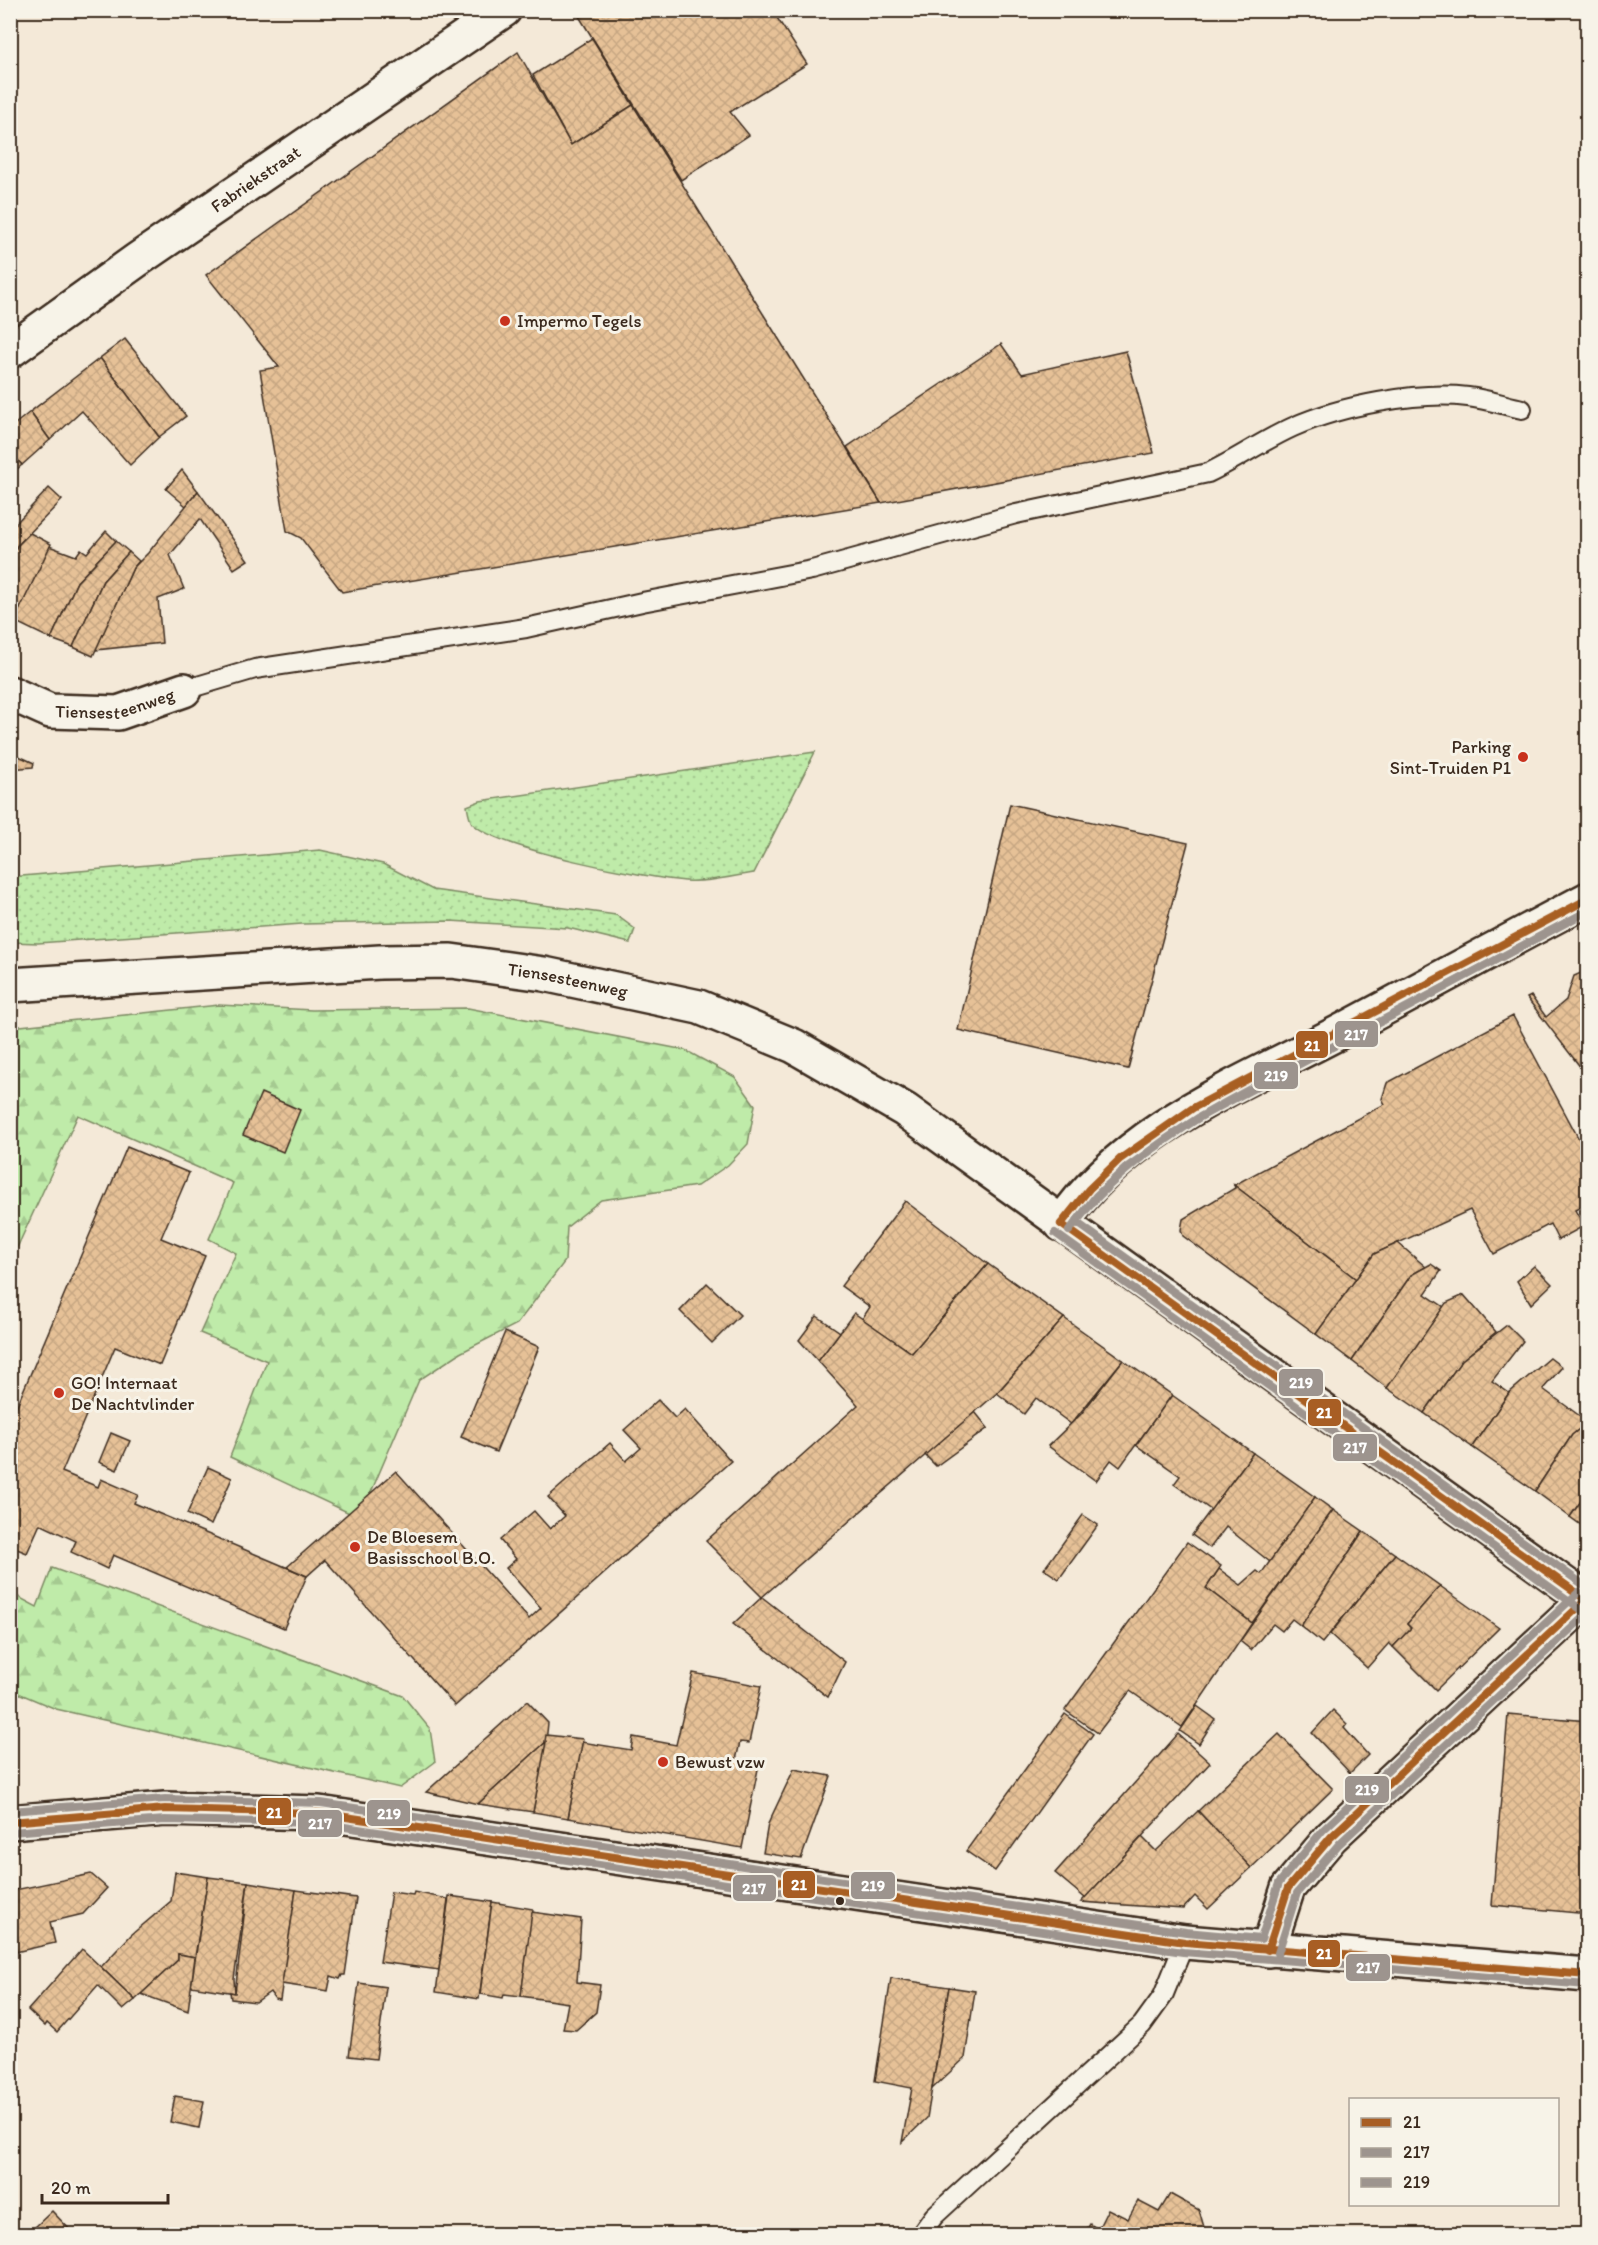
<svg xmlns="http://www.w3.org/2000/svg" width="1598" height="2245" font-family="Itim,sans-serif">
<defs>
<pattern id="grass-dots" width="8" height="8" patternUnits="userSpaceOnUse" patternTransform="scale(1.5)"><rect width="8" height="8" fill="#bfeba9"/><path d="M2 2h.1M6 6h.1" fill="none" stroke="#a5ca91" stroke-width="1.8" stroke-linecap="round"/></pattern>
<pattern id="forest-firs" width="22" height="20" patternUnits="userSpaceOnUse" patternTransform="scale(1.5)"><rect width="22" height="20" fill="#bfeba9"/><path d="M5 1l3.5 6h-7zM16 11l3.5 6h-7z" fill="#a5ca91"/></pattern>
<pattern id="building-cross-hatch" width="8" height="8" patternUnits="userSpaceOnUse" patternTransform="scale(1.5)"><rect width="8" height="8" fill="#e6c197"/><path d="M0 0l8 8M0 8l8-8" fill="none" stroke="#c6a682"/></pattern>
</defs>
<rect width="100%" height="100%" fill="#f4e9d8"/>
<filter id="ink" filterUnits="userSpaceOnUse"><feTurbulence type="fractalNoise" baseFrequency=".0167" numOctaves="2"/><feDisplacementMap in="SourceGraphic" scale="12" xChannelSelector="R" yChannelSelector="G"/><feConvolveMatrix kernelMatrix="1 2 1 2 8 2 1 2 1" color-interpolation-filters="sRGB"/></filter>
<g filter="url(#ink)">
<g fill="url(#grass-dots)" stroke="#7d8a64" stroke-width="1.5">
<path d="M815,752L754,873C733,876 707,883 685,881C647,878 496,849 472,823C469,819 468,811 467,806L480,801Z"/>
<polygon points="320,850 383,864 433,890 616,915 635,929 630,943 568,928 450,921 302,924 38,943 11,942 11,877"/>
</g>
<g fill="url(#forest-firs)" stroke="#7d8a64" stroke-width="1.5">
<polygon points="219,1005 312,1010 468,1008 685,1050 735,1077 755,1105 748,1144 728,1165 697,1186 601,1200 567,1227 565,1261 517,1324 460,1353 419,1380 360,1518 230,1457 267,1361 200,1333 236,1253 209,1239 233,1183 78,1115 11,1261 11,1027"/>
<polygon points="52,1568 403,1696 430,1729 435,1762 400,1788 56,1709 11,1690 11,1593 37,1607"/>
</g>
<g fill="url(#building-cross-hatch)" stroke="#3b2a1e" stroke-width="1.5">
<polygon points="580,10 772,10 807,64 730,112 749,135 681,180 577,13"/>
<polygon points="592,38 633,105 571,145 533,75"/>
<polygon points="518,52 571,145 633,105 881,503 342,592 301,538 287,531 260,370 279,367 206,275"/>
<polygon points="125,339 186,416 159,437 100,358"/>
<polygon points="1001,344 1022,374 1126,351 1154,453 881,503 847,447"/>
<polygon points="100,358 159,437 130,465 82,411 50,440 30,412"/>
<polygon points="30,412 50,440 22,465 10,452 10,428"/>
<polygon points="10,452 22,465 10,475"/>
<polygon points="182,470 198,491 186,506 166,489"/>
<polygon points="49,488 62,500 17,546 10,560 10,520 15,524"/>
<polygon points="198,491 248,560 234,569 200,519 170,555 184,589 158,599 162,643 95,650 133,568 148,553"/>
<polygon points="106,531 116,541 77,582 51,639 14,621 49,546 76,556 81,549 87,553"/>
<polygon points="30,533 51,544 14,621 10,619 10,560 17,546"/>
<polygon points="116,541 129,552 103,581 73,647 51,639 77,582"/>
<polygon points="129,552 139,561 133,568 93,656 73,647 103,581"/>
<polygon points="10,752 34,763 33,767 10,769"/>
<polygon points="1010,804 1188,843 1128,1069 958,1030"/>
<polygon points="1588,970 1588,1077 1527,998 1531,996 1546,1017 1566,1000 1574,976"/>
<polygon points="1513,1016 1588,1156 1588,1203 1575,1210 1584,1226 1558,1240 1550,1224 1494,1254 1470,1210 1374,1254 1356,1279 1234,1185 1385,1104 1382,1099 1387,1083"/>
<polygon points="261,1093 300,1110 283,1152 243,1135"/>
<polygon points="127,1147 189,1173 161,1238 205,1256 160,1365 115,1347 62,1472 98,1487 101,1479 138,1495 134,1503 307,1576 284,1628 113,1555 107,1569 71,1552 76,1541 40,1524 27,1553 12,1547 10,1551 10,1422"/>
<polygon points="1234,1185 1356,1279 1316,1334 1183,1236 1181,1230 1183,1219 1235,1188"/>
<polygon points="905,1201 988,1264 912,1353 862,1319 870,1307 841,1286"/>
<polygon points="1398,1243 1426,1267 1411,1275 1352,1361 1316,1334 1374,1254"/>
<polygon points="988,1264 1064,1318 997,1393 762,1597 706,1541 858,1405 818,1361 854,1313 912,1353"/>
<polygon points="1431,1264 1441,1271 1425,1294 1444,1307 1387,1388 1352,1361 1411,1275"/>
<polygon points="1534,1266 1552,1284 1531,1304 1517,1281"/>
<polygon points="707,1283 740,1315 712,1343 680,1311"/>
<polygon points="1464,1295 1496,1332 1462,1360 1424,1413 1387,1388 1446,1303"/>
<polygon points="817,1316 840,1332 818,1361 799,1340"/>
<polygon points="1064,1318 1123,1360 1071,1424 1036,1398 1024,1414 997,1393"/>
<polygon points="1507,1325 1523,1341 1492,1381 1509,1393 1472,1447 1424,1413 1462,1360"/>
<polygon points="505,1332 539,1347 496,1452 461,1437"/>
<polygon points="1550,1358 1562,1367 1543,1389 1588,1422 1572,1435 1535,1491 1472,1447 1509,1393"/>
<polygon points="1123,1360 1172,1395 1120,1467 1111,1460 1096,1481 1048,1446 1081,1414"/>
<polygon points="1172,1395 1253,1453 1211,1510 1174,1484 1180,1476 1136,1445"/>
<polygon points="658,1400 675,1418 685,1409 731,1461 455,1706 325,1560 307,1576 287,1567 396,1471 529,1619 541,1608 506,1568 516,1559 500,1540 534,1511 550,1529 565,1516 548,1497 610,1443 626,1461 641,1448 624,1430"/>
<polygon points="975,1412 988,1428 936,1466 925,1455"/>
<polygon points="1588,1422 1588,1491 1570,1517 1535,1491 1572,1435"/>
<polygon points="111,1433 130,1441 117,1470 99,1462"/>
<polygon points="1253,1453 1315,1497 1270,1562 1226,1527 1210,1548 1192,1535"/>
<polygon points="208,1467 232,1478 211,1525 187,1514"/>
<polygon points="1588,1491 1588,1530 1570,1517"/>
<polygon points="1315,1497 1333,1510 1252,1623 1206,1588 1219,1569 1241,1585 1257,1571 1261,1574"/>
<polygon points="1333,1510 1363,1531 1301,1626 1292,1619 1282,1631 1273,1624 1251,1650 1240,1641"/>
<polygon points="1083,1515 1098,1525 1059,1579 1044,1569"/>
<polygon points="1363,1531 1395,1554 1322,1643 1301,1626"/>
<polygon points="1187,1542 1221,1566 1206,1588 1252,1623 1182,1727 1130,1691 1098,1733 1065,1710"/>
<polygon points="1395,1554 1440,1586 1407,1624 1411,1628 1393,1647 1389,1643 1367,1668 1330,1634"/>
<polygon points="1440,1586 1499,1628 1436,1690 1393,1647 1411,1628 1407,1624"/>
<polygon points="762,1597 845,1662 828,1697 733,1624"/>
<polygon points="693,1673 761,1686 749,1743 740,1742 736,1760 759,1764 742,1848 568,1818 582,1742 631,1750 633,1737 676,1745"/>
<polygon points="527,1701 548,1723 546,1742 478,1804 426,1792"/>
<polygon points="1197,1706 1215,1719 1199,1744 1180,1731"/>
<polygon points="1333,1710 1347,1724 1344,1728 1368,1755 1350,1773 1312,1733"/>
<polygon points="1065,1714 1093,1734 995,1871 966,1851"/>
<polygon points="1508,1714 1588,1721 1588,1914 1492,1905"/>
<polygon points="1178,1734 1210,1763 1085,1898 1055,1873"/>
<polygon points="1279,1734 1333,1789 1251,1868 1198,1811"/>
<polygon points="546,1735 583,1739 568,1818 533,1812"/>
<polygon points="546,1742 533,1812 478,1804 536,1751"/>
<polygon points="794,1769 831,1776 801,1859 763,1853 768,1824"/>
<polygon points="1198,1811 1251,1868 1208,1909 1195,1896 1183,1909 1081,1902 1142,1837 1156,1851"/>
<polygon points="175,1872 208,1877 195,1957 178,1954 178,1960 135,2000 101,1967 131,1935 171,1901"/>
<polygon points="91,1874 107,1888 83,1914 50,1922 55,1943 11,1953 10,1891"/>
<polygon points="208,1877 248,1882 234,1979 235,1993 191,1986"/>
<polygon points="248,1882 296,1890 280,2000 275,1999 270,1992 256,2002 231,1999 230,1992 235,1993"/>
<polygon points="296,1890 356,1898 345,1975 342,1975 340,1979 331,1976 328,1991 282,1984"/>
<polygon points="391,1892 413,1895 414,1892 448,1899 439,1970 380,1962"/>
<polygon points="449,1896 492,1902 479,1999 436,1992"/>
<polygon points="492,1902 533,1909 521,1996 504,1994 503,1998 480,1994"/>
<polygon points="532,1912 581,1919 577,1982 600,1985 596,2012 576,2030 563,2029 568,2003 521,1996"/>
<polygon points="82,1949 135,2000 123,2010 98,1985 57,2032 47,2023 45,2026 28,2010"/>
<polygon points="178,1954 195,1957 188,2011 141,1994 178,1960"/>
<polygon points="891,1978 949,1987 927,2118 902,2142 912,2088 875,2081"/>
<polygon points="359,1983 386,1987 376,2059 349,2056"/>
<polygon points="949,1987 975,1991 965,2058 932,2089"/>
<polygon points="175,2096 204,2101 199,2128 170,2122"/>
<polygon points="1170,2194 1199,2210 1206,2234 1084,2234 1090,2224 1098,2229 1108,2209 1128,2219 1138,2201 1159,2212"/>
<polygon points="52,2211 74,2234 38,2234 33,2229"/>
</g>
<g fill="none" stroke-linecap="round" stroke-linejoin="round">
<g stroke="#3b2a1e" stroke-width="22">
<g id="service">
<path d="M184,690L255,669L526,628L642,602L812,570L1016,514L1208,473C1237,459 1264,440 1293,427C1340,406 1417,391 1468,397C1486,399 1504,405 1522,409"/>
<polyline points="921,2234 934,2216 1142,2025 1163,1996 1185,1942"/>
</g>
</g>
<g stroke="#3b2a1e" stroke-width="38">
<g id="minor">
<path id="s1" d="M10,351L137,260L504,10"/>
<path id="s2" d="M10,693L50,711L118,713L184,690"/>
<path d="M1061,1224C1128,1125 1249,1081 1351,1026C1430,984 1508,941 1588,899"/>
<polyline points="1268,1950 1288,1888 1331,1837 1586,1600"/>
</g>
</g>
<g stroke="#3b2a1e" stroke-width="38">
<polyline id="tertiary" points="10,1822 165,1809 319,1813 1185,1942 1588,1975"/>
</g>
<g stroke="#3b2a1e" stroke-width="38">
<g id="secondary">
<path id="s3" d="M10,985L380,962L451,961L544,974L699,1007L794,1046L905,1110L1588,1601"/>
</g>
</g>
<use href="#service" stroke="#f7f3e8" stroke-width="18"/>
<use href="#minor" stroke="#f7f3e8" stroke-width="33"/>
<use href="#tertiary" stroke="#f7f3e8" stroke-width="33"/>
<use href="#secondary" stroke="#f7f3e8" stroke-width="33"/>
<g stroke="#f7f3e8" stroke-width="12">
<g id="bus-1">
<polyline points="1061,1224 1588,1601"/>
<polyline points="1061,1224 1089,1189 1120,1159 1193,1108 1588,899"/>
<polyline points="10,1822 165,1809 319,1813 1185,1942 1588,1975"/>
<polyline points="1268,1950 1288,1888 1331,1837 1586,1600"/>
</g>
</g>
<g stroke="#f7f3e8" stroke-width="12">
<g id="bus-2">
<polyline points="1069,1231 1096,1196 1127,1167 1198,1118 1588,911"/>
<polyline points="1055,1233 1582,1610"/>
<polyline points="11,1832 165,1820 318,1823 1183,1952 1587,1985"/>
<polyline points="1278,1953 1297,1893 1339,1844 1588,1613"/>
</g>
</g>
<g stroke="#f7f3e8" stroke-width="12">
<g id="bus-3">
<path d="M1588,911C1509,952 1432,995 1354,1036C1254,1088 1148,1131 1076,1222L1588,1588"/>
<polyline points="10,1811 165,1799 321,1803 1186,1932 1261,1939 1279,1883 1323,1830 1579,1592"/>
</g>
</g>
<use href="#bus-1" stroke="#a85e24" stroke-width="8"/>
<use href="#bus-2" stroke="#9d948e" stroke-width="8"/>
<use href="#bus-3" stroke="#9d948e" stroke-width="8"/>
</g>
</g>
<g fill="#c8321e" stroke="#f7f3e8" stroke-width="2">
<circle cx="505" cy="321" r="6"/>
<circle cx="1523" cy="757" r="6"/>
<circle cx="59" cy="1393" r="6"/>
<circle cx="355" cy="1547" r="6"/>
<circle cx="663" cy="1762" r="6"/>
</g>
<circle fill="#3b2a1e" stroke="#f7f3e8" stroke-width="2" cx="840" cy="1901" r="5"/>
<g text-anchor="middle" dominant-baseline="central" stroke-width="6" stroke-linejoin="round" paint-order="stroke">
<g font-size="18" fill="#3b2a1e" stroke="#f7f3e8">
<text stroke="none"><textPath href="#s1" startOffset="300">Fabriekstraat</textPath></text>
<text stroke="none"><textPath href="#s2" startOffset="110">Tiensesteenweg</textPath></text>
<text stroke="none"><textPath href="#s3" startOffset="560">Tiensesteenweg</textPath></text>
</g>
<g font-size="18" fill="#3b2a1e" stroke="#f7f3e8" text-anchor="start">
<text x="517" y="321">Impermo Tegels</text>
<text x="1511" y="747" text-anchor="end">Parking<tspan x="1511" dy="21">Sint-Truiden P1</tspan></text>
<text x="71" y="1383">GO! Internaat<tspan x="71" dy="21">De Nachtvlinder</tspan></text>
<text x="367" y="1537">De Bloesem<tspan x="367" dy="21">Basisschool B.O.</tspan></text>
<text x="675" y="1762">Bewust vzw</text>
</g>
</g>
<g stroke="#f7f3e8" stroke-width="2">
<rect x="1334" y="1020" width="45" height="28" rx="6" fill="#9d948e"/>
<rect x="1295" y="1030" width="34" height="29" rx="6" fill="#a85e24"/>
<rect x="1253" y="1061" width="46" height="29" rx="6" fill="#9d948e"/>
<rect x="1278" y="1368" width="46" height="29" rx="6" fill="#9d948e"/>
<rect x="1307" y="1398" width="35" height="29" rx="6" fill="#a85e24"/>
<rect x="1332" y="1433" width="46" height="29" rx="6" fill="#9d948e"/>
<rect x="1344" y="1775" width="46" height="29" rx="6" fill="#9d948e"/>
<rect x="257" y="1797" width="35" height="29" rx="6" fill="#a85e24"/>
<rect x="366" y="1799" width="45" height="28" rx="6" fill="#9d948e"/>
<rect x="297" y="1809" width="46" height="29" rx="6" fill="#9d948e"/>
<rect x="782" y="1870" width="34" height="29" rx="6" fill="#a85e24"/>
<rect x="850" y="1871" width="46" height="29" rx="6" fill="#9d948e"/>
<rect x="732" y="1874" width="45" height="28" rx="6" fill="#9d948e"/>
<rect x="1307" y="1939" width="34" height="29" rx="6" fill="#a85e24"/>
<rect x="1345" y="1953" width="46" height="29" rx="6" fill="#9d948e"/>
</g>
<g font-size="16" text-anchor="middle" font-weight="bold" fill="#fff">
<text x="1356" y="1040">217</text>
<text x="1312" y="1051">21</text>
<text x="1276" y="1081">219</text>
<text x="1301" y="1388">219</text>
<text x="1324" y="1418">21</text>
<text x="1355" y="1453">217</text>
<text x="1367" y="1795">219</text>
<text x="274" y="1818">21</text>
<text x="389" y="1819">219</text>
<text x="320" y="1829">217</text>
<text x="799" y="1890">21</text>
<text x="873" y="1891">219</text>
<text x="754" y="1894">217</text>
<text x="1324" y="1959">21</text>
<text x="1368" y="1973">217</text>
</g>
<rect width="1598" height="2245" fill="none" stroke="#f7f3e8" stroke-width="36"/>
<rect x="18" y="18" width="1562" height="2209" fill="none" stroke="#3b2a1e" stroke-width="2" filter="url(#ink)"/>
<rect x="1349" y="2098" width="210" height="108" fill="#f7f3e8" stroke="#aca397" stroke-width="1.5"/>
<rect x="1361" y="2118" width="30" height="9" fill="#a85e24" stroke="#aca397" stroke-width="1.5"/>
<text x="1403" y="2128" font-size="18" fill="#3b2a1e">21</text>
<rect x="1361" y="2148" width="30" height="9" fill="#9d948e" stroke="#aca397" stroke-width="1.5"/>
<text x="1403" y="2158" font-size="18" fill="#3b2a1e">217</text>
<rect x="1361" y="2178" width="30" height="9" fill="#9d948e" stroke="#aca397" stroke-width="1.5"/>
<text x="1403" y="2188" font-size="18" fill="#3b2a1e">219</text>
<path d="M42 2194v9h126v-9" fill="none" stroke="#3b2a1e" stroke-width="3"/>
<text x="51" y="2194" font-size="18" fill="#3b2a1e" stroke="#f7f3e8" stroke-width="4.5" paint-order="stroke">20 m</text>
</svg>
